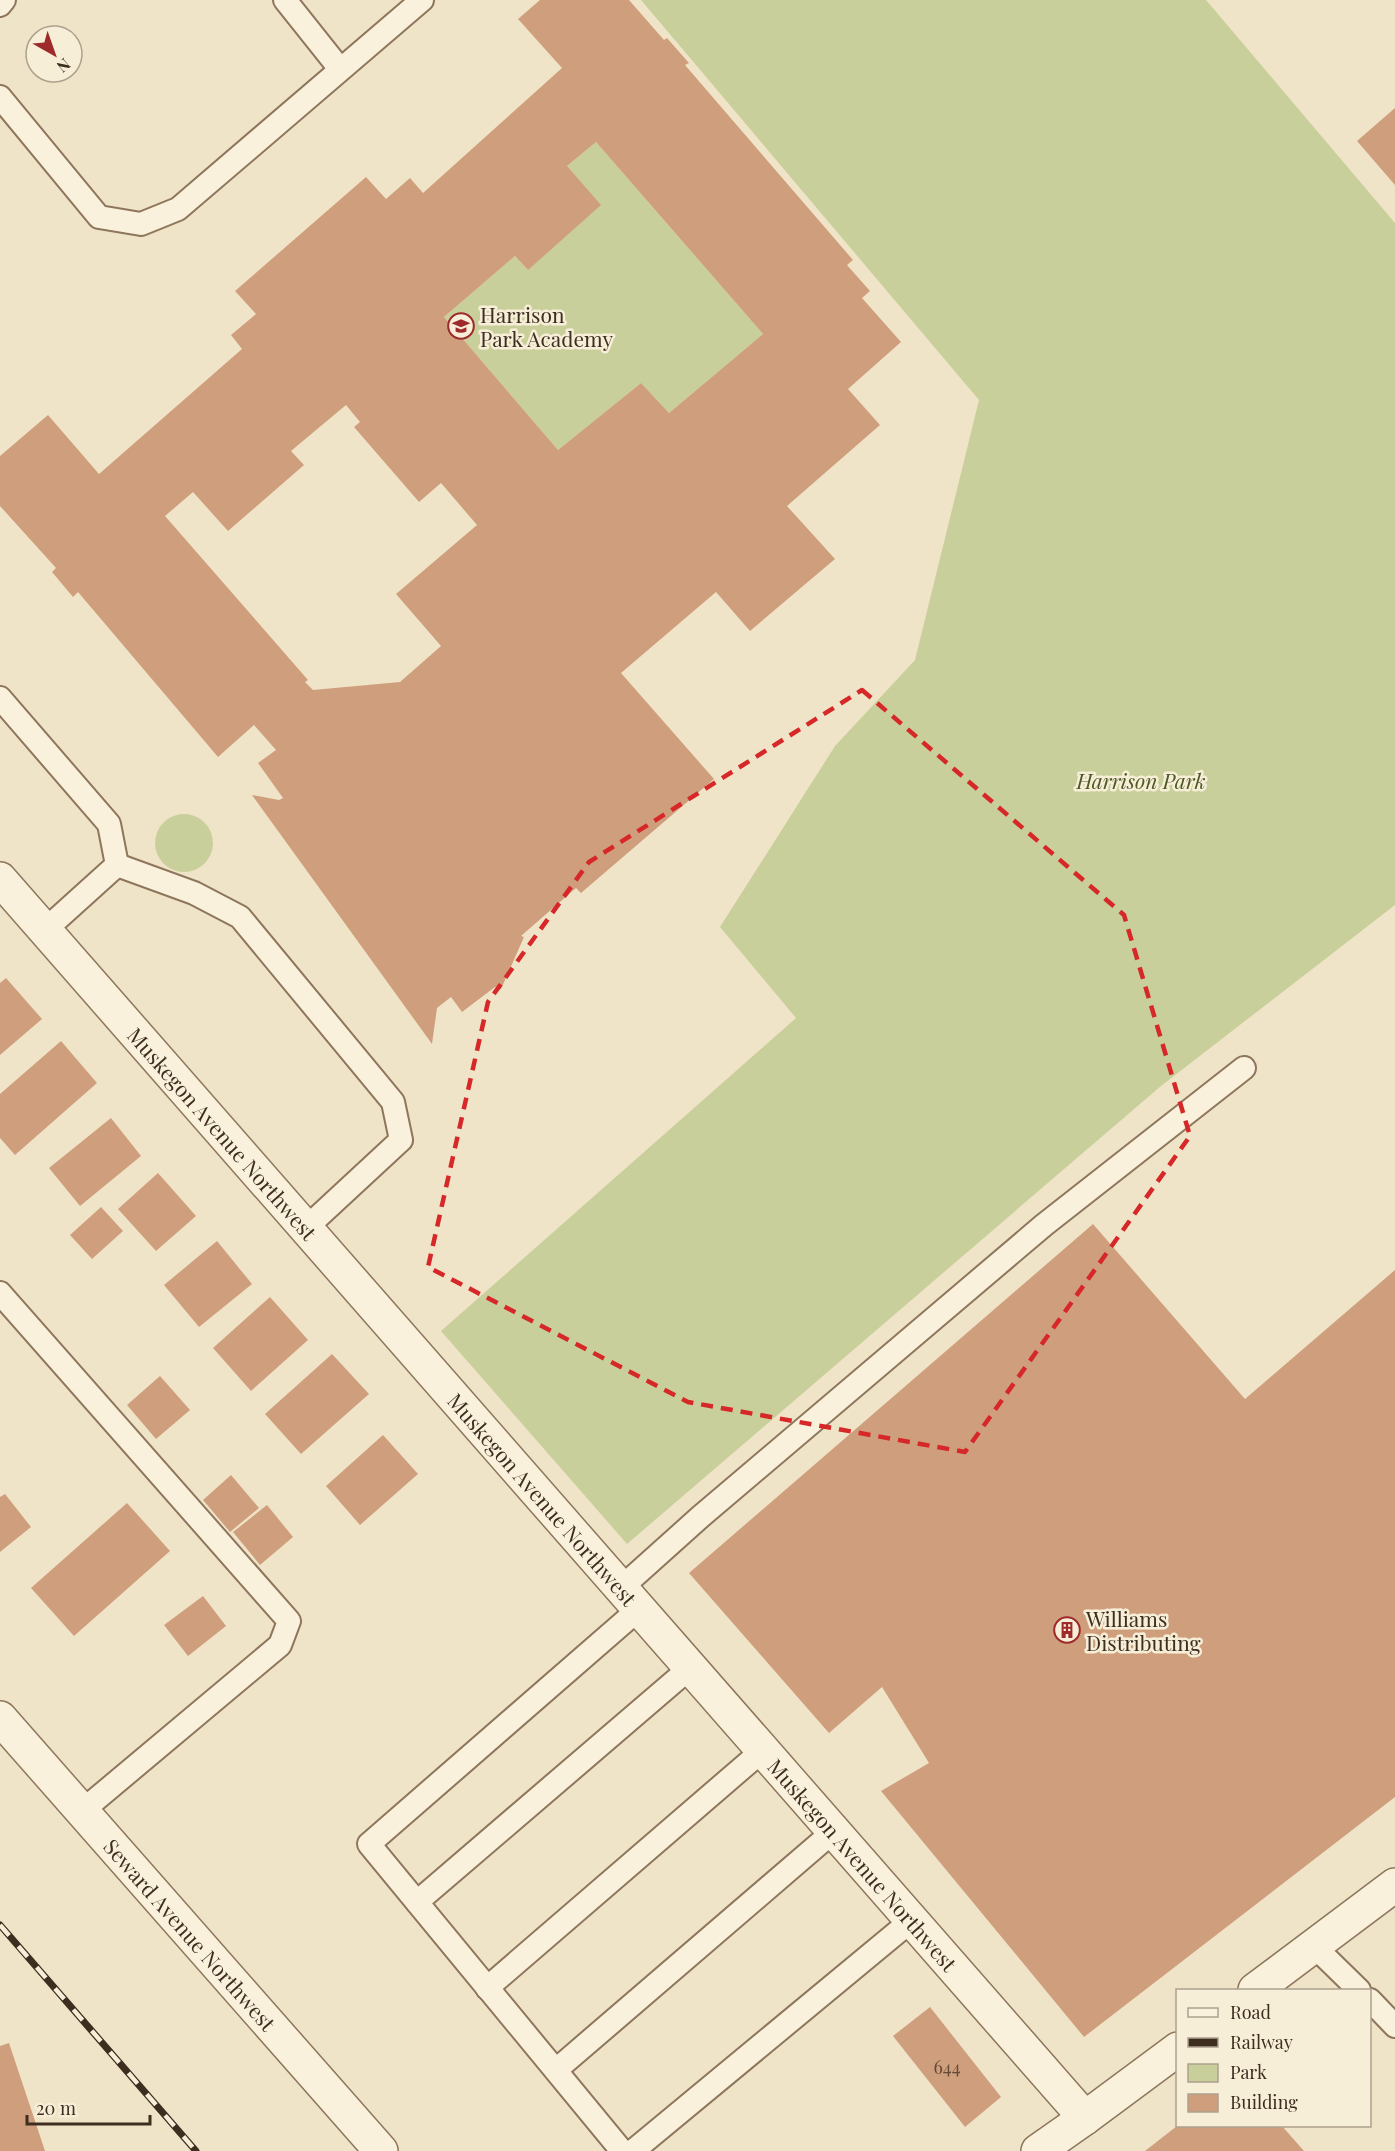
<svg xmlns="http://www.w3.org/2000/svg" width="1395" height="2151" font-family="'Playfair Display',serif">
<rect width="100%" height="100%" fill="#f0e4c8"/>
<g fill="#c9cf9b">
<polygon points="641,0 1206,0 1395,223 1395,905 1161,1086 627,1544 441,1331 796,1018 720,927 835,746 915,660 979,400"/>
<polygon points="596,142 763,334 669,413 641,383 558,450 444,317 515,256 528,270 567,166"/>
<circle cx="184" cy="843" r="29"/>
</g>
<g fill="#cf9f7d" fill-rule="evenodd">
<path d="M540,0H629L664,40L667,38L689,63L685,65L853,260L847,265L870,291L862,298L901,342L848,389L880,425L787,506L835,559L750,631L716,592L621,673L714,779L581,893L576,888L521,936L524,937L501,989L495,987L462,1012L451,997L437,1008L432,1044L252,795L279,800L283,798L258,763L276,750L254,725L218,757L78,592L73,597L52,572L56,568L0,506V456L48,415L99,474L242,349L231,335L256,314L235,291L366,177L386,199L410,178L423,193L562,68L518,19ZM596,142L763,334L669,413L641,383L558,450L444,317L515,256L528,270L601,205L567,166ZM346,405L360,422L354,427L419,502L441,483L477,525L396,594L441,646L400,682L313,690L305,682L308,680L165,516L193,492L228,531L304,465L291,451Z"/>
<polygon points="1395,108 1395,185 1357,141"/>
<polygon points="6,978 42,1019 0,1055 0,983"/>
<polygon points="61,1041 97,1083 15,1155 0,1138 0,1094"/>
<polygon points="111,1118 141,1156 80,1206 49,1168"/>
<polygon points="158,1173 196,1216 156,1251 118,1209"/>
<polygon points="101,1207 123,1231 92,1259 70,1235"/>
<polygon points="1093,1224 1245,1399 1395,1270 1395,1797 1084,2037 881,1791 929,1763 882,1687 829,1733 689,1573"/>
<polygon points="217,1241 252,1284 199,1327 164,1285"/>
<polygon points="270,1297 308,1340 251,1391 213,1348"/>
<polygon points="332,1354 369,1394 301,1454 265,1414"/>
<polygon points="160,1376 190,1410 156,1439 127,1405"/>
<polygon points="383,1435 418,1474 360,1525 326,1486"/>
<polygon points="231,1475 259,1508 230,1532 203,1500"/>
<polygon points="5,1494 31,1527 0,1552 0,1497"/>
<polygon points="127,1503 170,1551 74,1636 31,1588"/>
<polygon points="267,1505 293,1537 260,1565 233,1532"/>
<polygon points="203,1596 226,1626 188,1656 164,1625"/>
<polygon points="930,2007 1001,2097 965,2127 893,2036"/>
<polygon points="9,2043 45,2151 0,2151 0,2046"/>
<polygon points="1177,2126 1282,2126 1304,2151 1145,2151"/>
</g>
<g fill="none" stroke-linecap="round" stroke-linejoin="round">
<g stroke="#8d765c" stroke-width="26">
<g id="service">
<polyline points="285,0 340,69"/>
<polyline points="0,5 4,0"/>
<polyline points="0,97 99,217 141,224 178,209 422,0"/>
<polyline points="0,698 109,824 117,865 45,930"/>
<polyline points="117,865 194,893 240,917 393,1102 401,1140 306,1228"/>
<polyline points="0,1293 289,1621 280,1645 82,1811"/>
<polyline points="621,1588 699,1518 1044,1225 1244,1068"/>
<polyline points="417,1902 691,1667"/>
<polyline points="1314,1946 1359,1990"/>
<polyline points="487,1988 763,1750"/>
<polyline points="1370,2000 1395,2026"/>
<polyline points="556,2070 834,1831"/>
<polyline points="622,2151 369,1844 639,1609"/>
<polyline points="633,2151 912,1920"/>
</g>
</g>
<g stroke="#8d765c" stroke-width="36">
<g id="minor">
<path id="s1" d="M0,879L1085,2118"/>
<path id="s2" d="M0,1718L381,2151"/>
</g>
</g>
<g stroke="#8d765c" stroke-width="36">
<g id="tertiary">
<polyline points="1255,1990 1395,1885"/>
<polyline points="1038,2151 1085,2118 1178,2049"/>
</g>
</g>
<use href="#service" stroke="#faf1dc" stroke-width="22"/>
<use href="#minor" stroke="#faf1dc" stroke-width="33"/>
<use href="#tertiary" stroke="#faf1dc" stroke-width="33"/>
<g stroke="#3d2e20" stroke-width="7">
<polyline id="rail" points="0,1925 196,2151"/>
</g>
<use href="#rail" stroke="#f7eed8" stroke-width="4.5" stroke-dasharray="14" stroke-linecap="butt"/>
</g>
<path fill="none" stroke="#d62828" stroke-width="4.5" stroke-dasharray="12 8" stroke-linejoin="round" d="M862,690L1124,915L1190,1136L965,1452L688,1402L428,1267L488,1002L589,862Z"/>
<defs>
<g id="school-ring" transform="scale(1.35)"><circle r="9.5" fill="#f7eed8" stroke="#9e2a2b" stroke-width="1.5"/><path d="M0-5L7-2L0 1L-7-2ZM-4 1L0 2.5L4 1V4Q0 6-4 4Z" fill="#9e2a2b"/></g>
<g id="building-ring" transform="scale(1.35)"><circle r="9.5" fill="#f7eed8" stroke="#9e2a2b" stroke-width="1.5"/><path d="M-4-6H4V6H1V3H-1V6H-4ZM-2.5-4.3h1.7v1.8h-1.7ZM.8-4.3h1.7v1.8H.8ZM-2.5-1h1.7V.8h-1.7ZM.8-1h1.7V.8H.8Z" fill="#9e2a2b"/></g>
</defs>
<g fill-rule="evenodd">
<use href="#school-ring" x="461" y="326"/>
<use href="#building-ring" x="1067" y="1630"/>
</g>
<g text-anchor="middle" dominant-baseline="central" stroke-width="5" stroke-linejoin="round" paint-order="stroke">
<g font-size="18" fill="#624a37">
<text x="947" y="2067">644</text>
</g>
<g font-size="21" fill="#3d2e20" stroke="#f7eed8" text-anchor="start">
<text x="480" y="314">Harrison<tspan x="480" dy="24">Park Academy</tspan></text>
<text x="1086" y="1618">Williams<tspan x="1086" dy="24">Distributing</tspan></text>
</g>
<g font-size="21" font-style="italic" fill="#4d5a26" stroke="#f7eed8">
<text x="1141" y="780">Harrison Park</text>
</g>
<g font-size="21" fill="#3d2e20" stroke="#f7eed8">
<text stroke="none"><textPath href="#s1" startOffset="338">Muskegon Avenue Northwest</textPath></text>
<text stroke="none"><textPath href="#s1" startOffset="824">Muskegon Avenue Northwest</textPath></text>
<text stroke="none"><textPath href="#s1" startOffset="1310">Muskegon Avenue Northwest</textPath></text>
<text stroke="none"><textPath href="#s2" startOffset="288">Seward Avenue Northwest</textPath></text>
</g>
</g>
<rect x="1176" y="1989" width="195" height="138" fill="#f7eed8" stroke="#ada18e" stroke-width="1.5"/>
<rect x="1188" y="2008" width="30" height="9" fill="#faf1dc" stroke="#ada18e" stroke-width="1.5"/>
<text x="1230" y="2019" font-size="18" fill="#3d2e20">Road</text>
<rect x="1188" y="2038" width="30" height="9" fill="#3d2e20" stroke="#ada18e" stroke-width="1.5"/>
<text x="1230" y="2049" font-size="18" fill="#3d2e20">Railway</text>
<rect x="1188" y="2064" width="30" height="18" fill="#c9cf9b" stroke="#ada18e" stroke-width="1.5"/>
<text x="1230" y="2079" font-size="18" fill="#3d2e20">Park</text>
<rect x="1188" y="2094" width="30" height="18" fill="#cf9f7d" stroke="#ada18e" stroke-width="1.5"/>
<text x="1230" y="2109" font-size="18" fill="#3d2e20">Building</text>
<g transform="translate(54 54) rotate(140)"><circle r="28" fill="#f7eed8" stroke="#ada18e" stroke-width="1.5"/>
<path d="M0-4.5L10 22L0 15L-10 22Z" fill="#9e2a2b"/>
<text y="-9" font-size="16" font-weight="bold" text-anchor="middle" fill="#3d2e20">N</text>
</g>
<path d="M27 2115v9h123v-9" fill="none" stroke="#3d2e20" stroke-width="3"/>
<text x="36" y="2115" font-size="18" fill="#3d2e20" stroke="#f7eed8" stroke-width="4.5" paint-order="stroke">20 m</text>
</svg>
